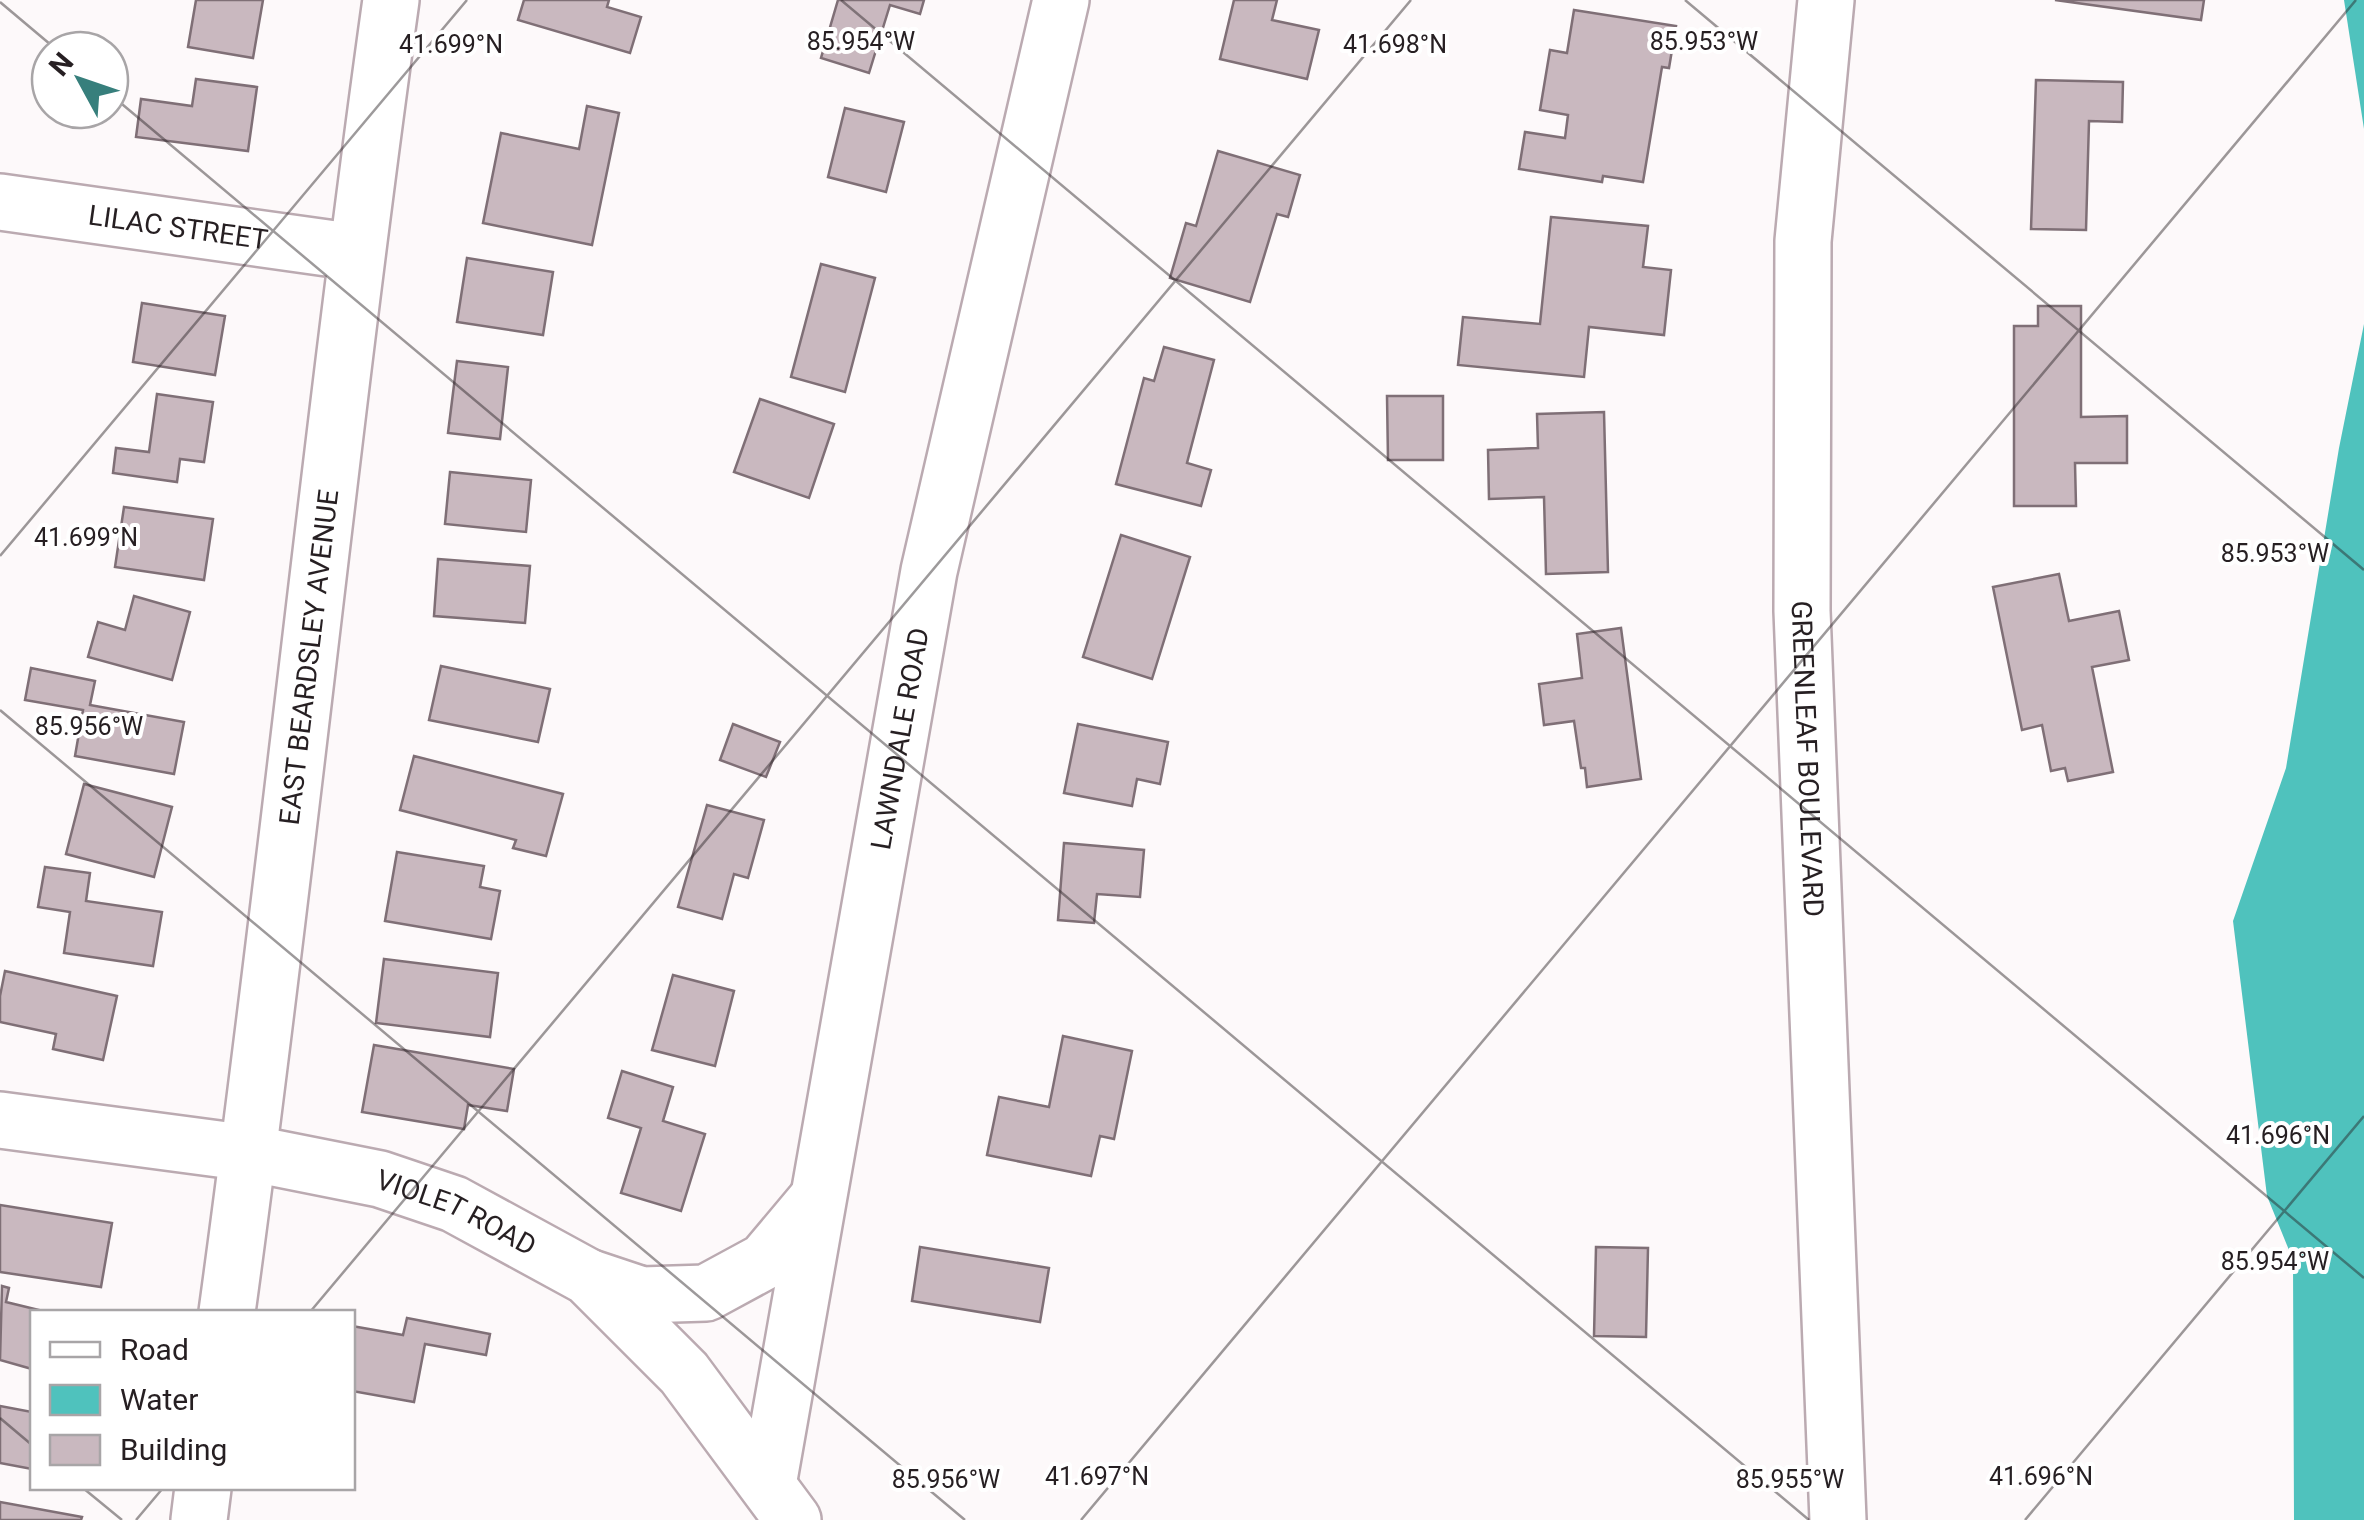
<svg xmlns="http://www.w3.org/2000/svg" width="2364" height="1520" font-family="Roboto,sans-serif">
<rect width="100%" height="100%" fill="#fdf9fa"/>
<g fill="#4fc2bd">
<polygon points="2344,0 2364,0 2364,129"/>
<polygon points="2364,324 2364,1520 2294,1520 2293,1260 2267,1196 2233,921 2286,768 2339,448"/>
</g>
<g fill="#c9b8bf" stroke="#7f6f76" stroke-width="2.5">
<polygon points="196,0 263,0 253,58 188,47"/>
<polygon points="524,0 609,0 607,7 641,17 630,53 518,20"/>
<polygon points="838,0 924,0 920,14 890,5 869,73 821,58"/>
<polygon points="1234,0 1277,0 1272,20 1319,30 1307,79 1220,59"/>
<polygon points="2055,0 2204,0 2201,20"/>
<polygon points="1574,10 1676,26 1669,68 1662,67 1643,182 1603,176 1602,182 1519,169 1525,132 1565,138 1568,115 1540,110 1550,50 1567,53"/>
<polygon points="196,79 257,87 248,151 136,137 141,99 192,106"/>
<polygon points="2036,80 2123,82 2122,122 2089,121 2086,230 2031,229"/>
<polygon points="587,106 619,113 592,245 483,223 501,133 579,149"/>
<polygon points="845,108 904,122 886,192 828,177"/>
<polygon points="1218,151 1300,175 1288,217 1277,214 1250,302 1170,278 1186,223 1196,226"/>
<polygon points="1551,217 1648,226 1643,267 1671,270 1664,335 1589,327 1584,377 1458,365 1463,317 1540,324"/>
<polygon points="467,258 553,272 543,335 457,322"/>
<polygon points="821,264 875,278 845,392 791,377"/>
<polygon points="142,303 225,316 215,375 133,362"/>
<polygon points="2038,306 2081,306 2081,417 2127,416 2127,463 2075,463 2076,506 2014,506 2014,326 2038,326"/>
<polygon points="1164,347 1214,360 1187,463 1211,470 1201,506 1116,484 1144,378 1154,381"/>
<polygon points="457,361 508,367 500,439 448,433"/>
<polygon points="157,394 213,402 204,462 180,459 177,482 113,473 116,448 149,452"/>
<polygon points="1387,396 1443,396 1443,460 1388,460"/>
<polygon points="760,399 834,424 809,498 734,472"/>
<polygon points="1604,412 1608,572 1546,574 1544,497 1489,499 1488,450 1538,448 1537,414"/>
<polygon points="450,472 531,480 526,532 445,524"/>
<polygon points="124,507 213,519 204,580 115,567"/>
<polygon points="1121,535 1190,557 1152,679 1083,657"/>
<polygon points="438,559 530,566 525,623 434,616"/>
<polygon points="2059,574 2069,621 2119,611 2129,660 2092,667 2113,772 2068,781 2065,768 2051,771 2042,725 2022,730 1993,587"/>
<polygon points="134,596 190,612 172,680 88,657 98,622 125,630"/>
<polygon points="1621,628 1641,779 1587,787 1585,768 1581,768 1574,721 1544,725 1539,684 1582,678 1577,634"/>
<polygon points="441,666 550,689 538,742 429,720"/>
<polygon points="31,668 95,681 90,705 184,722 174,774 75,756 83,710 25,700"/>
<polygon points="733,724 780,742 766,777 720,760"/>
<polygon points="1078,724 1168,742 1160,784 1137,779 1132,806 1064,793"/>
<polygon points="414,756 563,794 546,856 513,848 516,840 400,810"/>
<polygon points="84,784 172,807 154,877 66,854"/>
<polygon points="707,805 764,820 748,878 734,874 722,919 678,907"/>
<polygon points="1064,843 1144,850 1140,897 1097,894 1094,923 1058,920"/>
<polygon points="397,852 484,866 480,887 500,891 491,939 385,921"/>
<polygon points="45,867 90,873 86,901 162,912 153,966 64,953 70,912 38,907"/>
<polygon points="384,959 498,973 490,1037 376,1023"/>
<polygon points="5,971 117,996 103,1060 53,1049 56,1034 0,1022 0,996"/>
<polygon points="673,975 734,991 715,1066 652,1050"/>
<polygon points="1063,1036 1132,1051 1114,1139 1100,1136 1091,1176 987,1155 999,1097 1049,1107"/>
<polygon points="374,1045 514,1069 507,1111 468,1105 464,1129 362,1112"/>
<polygon points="622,1071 673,1087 663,1121 705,1134 681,1211 621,1193 641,1128 608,1118"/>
<polygon points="0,1205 112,1223 101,1287 0,1272"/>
<polygon points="920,1247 1049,1268 1040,1322 912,1301"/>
<polygon points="1596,1247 1648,1248 1646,1337 1594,1336"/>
<polygon points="2,1286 9,1288 6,1302 47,1312 32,1312 32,1369 0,1360"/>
<polygon points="407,1318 490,1334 486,1355 425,1344 414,1402 352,1391 352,1326 403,1335"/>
<polygon points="0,1406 32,1412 32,1469 0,1463"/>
<polygon points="0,1502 82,1517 81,1520 0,1520"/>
</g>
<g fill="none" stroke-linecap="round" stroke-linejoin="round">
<g stroke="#bbaab1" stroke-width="60">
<g id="minor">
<path id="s1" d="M1826,0L1803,241L1802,611L1838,1520"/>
<path id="s2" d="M0,202L356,252"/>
<path id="s3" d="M0,1120L249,1153L380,1179L454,1204L588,1277L684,1373L793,1520"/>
<polyline points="588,1277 642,1295 706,1293 765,1261 817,1199"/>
<path id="s4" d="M227,1312C287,876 330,437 391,0"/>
<path id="s5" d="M768,1485L929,571L1061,0"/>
<polyline points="199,1520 203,1488"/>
</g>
</g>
<use href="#minor" stroke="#fff" stroke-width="55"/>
</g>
<path fill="none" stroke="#261f22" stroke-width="2.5" stroke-opacity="0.45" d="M841,0L2364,1278M1685,0L2364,570M0,2L57,50M110,94L1809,1520M0,556L467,0M0,710L965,1520M310,1312L1411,0M0,1418L32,1445M83,1488L122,1520M136,1520L163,1488M1081,1520L2356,0M2025,1520L2364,1116"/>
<g text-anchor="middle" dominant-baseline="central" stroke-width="8" stroke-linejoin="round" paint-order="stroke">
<g font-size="28" fill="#261f22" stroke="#fff">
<text stroke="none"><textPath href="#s2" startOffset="180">LILAC STREET</textPath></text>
<text stroke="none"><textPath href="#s4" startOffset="660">EAST BEARDSLEY AVENUE</textPath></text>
<text stroke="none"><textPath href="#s5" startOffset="758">LAWNDALE ROAD</textPath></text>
<text stroke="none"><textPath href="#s1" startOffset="760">GREENLEAF BOULEVARD</textPath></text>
<text stroke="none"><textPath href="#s3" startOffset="468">VIOLET ROAD</textPath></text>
</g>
</g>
<g font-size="25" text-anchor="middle" fill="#261f22" stroke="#fff" stroke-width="8" stroke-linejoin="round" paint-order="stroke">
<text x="1704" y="50">85.953°W</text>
<text x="861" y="50">85.954°W</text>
<text x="451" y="53">41.699°N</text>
<text x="1395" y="53">41.698°N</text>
<text x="86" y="546">41.699°N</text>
<text x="2275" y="562">85.953°W</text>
<text x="89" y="735">85.956°W</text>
<text x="2278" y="1144">41.696°N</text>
<text x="2275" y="1270">85.954°W</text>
<text x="1097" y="1485">41.697°N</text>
<text x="2041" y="1485">41.696°N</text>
<text x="946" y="1488">85.956°W</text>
<text x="1790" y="1488">85.955°W</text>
</g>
<rect x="30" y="1310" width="325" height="180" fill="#ffffff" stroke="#a8a5a7" stroke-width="2.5"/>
<rect x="50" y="1342" width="50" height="15" fill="#ffffff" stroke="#a8a5a7" stroke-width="2.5"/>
<text x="120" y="1360" font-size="30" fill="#261f22">Road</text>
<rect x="50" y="1385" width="50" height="30" fill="#4fc2bd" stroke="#a8a5a7" stroke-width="2.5"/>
<text x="120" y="1410" font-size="30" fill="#261f22">Water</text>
<rect x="50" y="1435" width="50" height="30" fill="#c9b8bf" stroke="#a8a5a7" stroke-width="2.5"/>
<text x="120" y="1460" font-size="30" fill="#261f22">Building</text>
<g transform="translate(80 80) rotate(310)"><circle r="48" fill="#ffffff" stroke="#a8a5a7" stroke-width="2.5"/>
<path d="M0-8L18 38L0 25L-18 38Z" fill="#377f7c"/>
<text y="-15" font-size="28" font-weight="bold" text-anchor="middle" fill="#261f22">N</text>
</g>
</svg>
